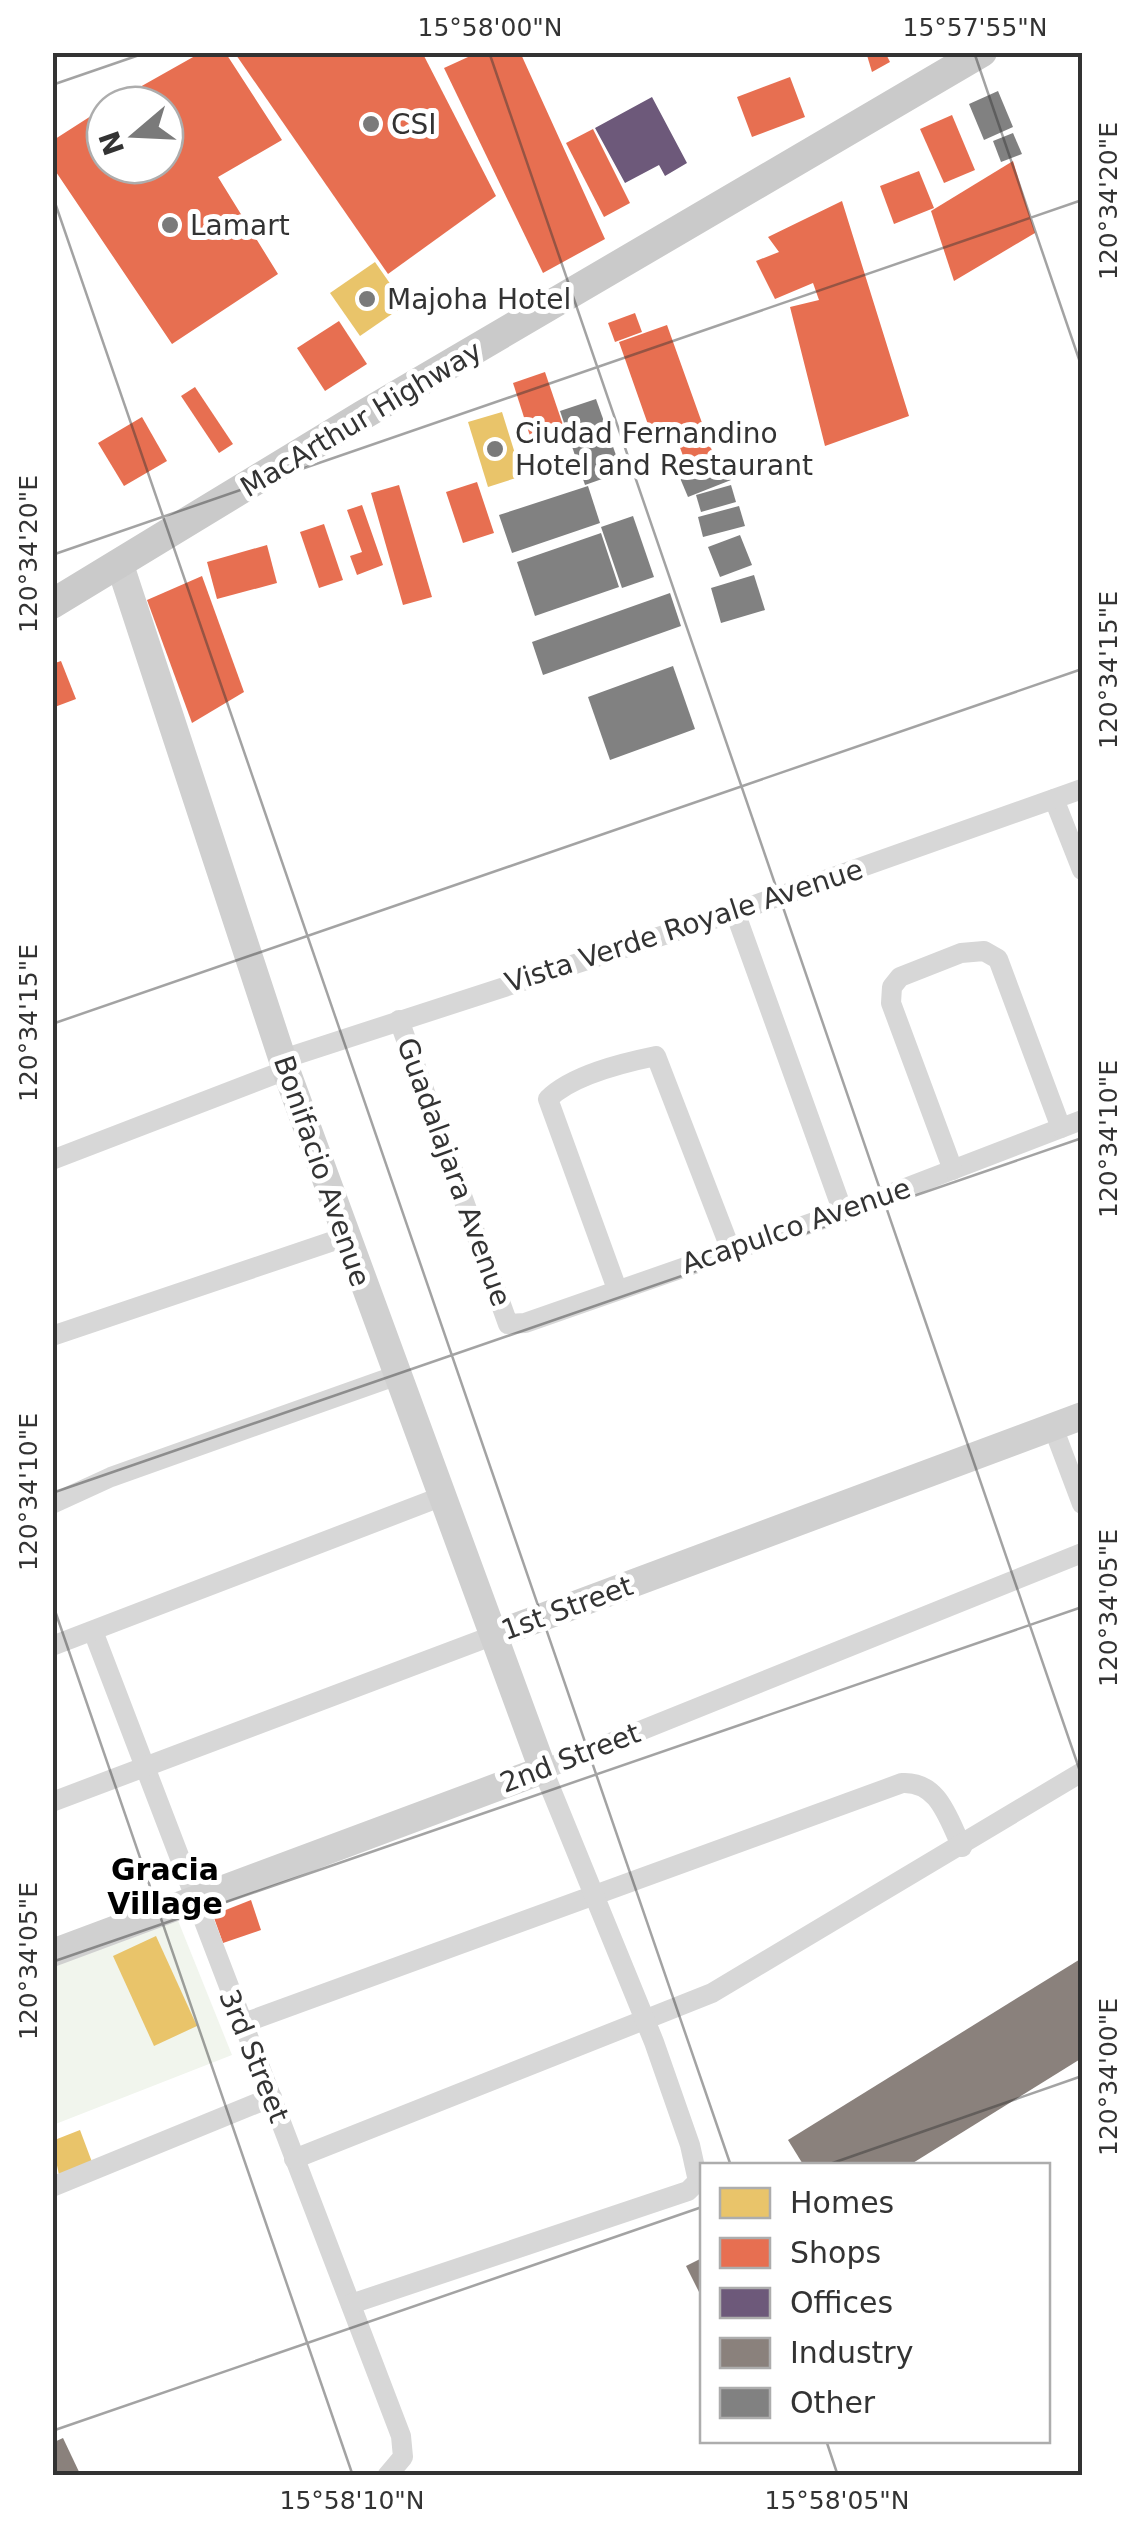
<svg xmlns="http://www.w3.org/2000/svg" width="1135" height="2528" font-family="'DejaVu Sans',sans-serif">
<rect width="100%" height="100%" fill="#fff"/>
<polygon fill="#f1f5ed" points="177,1918 232,2055 53,2125 53,1963"/>
<g fill="#e9c46a">
<polygon points="375,262 405,305 360,336 330,293"/>
<polygon points="502,412 522,476 488,487 468,422"/>
<polygon points="156,1936 197,2026 154,2046 113,1956"/>
<polygon points="80,2130 92,2162 59,2175 52,2141"/>
</g>
<g fill="#e76f51">
<polygon points="202,52 225,52 282,140 218,177 278,274 172,344 52,166 52,141 105,107 105,165 165,165 165,105 108,105"/>
<polygon points="234,52 422,52 496,196 388,274"/>
<polygon points="479,52 520,52 605,239 543,273 444,68"/>
<polygon points="866,52 885,52 890,62 872,72"/>
<polygon points="790,77 805,117 752,137 737,97"/>
<polygon points="952,115 975,170 944,183 920,129"/>
<polygon points="593,129 630,203 604,217 566,143"/>
<polygon points="1013,161 1035,233 954,281 931,211"/>
<polygon points="919,171 934,208 894,224 880,186"/>
<polygon points="842,201 909,416 825,446 790,307 819,300 813,283 775,299 756,261 779,252 768,237"/>
<polygon points="635,313 642,332 615,342 608,323"/>
<polygon points="339,321 367,364 325,391 297,348"/>
<polygon points="667,325 716,462 689,472 672,426 651,433 619,342"/>
<polygon points="545,372 563,425 530,436 513,383"/>
<polygon points="195,387 233,444 219,453 181,396"/>
<polygon points="142,417 167,461 124,486 98,443"/>
<polygon points="477,482 494,533 463,543 446,492"/>
<polygon points="399,485 432,597 403,605 371,493"/>
<polygon points="362,505 383,565 357,575 350,556 362,552 347,510"/>
<polygon points="324,524 343,580 319,588 300,532"/>
<polygon points="267,545 277,583 217,599 207,562"/>
<polygon points="202,576 244,692 192,723 147,600"/>
<polygon points="61,661 76,699 52,708 52,664"/>
<polygon points="251,1900 261,1930 223,1943 213,1915"/>
</g>
<polygon fill="#6d597a" points="652,97 687,163 665,176 659,165 625,183 595,128"/>
<g fill="#8a817c">
<polygon points="1082,1958 1082,2058 908,2166 804,2166 788,2140"/>
<polygon points="702,2258 702,2298 686,2266"/>
<polygon points="63,2438 81,2476 52,2476 52,2443"/>
</g>
<g fill="#818181">
<polygon points="998,91 1013,127 984,140 969,104"/>
<polygon points="1013,133 1022,154 1001,162 993,141"/>
<polygon points="596,399 622,472 585,485 560,411"/>
<polygon points="723,461 731,480 688,497 680,478"/>
<polygon points="731,485 736,502 701,512 696,495"/>
<polygon points="588,486 600,523 512,553 499,515"/>
<polygon points="739,506 745,526 703,537 698,517"/>
<polygon points="633,516 654,577 622,588 601,527"/>
<polygon points="601,533 619,587 535,616 517,562"/>
<polygon points="740,535 752,565 720,577 708,547"/>
<polygon points="754,575 765,610 721,623 711,588"/>
<polygon points="670,593 681,626 543,675 532,642"/>
<polygon points="673,666 695,729 610,760 588,697"/>
</g>
<g fill="none" stroke-linecap="round" stroke-linejoin="round">
<g stroke="#d7d7d7" stroke-width="20">
<polyline points="1054,799 1082,870"/>
<polyline points="735,912 843,1212"/>
<polyline points="399,1020 508,1324 525,1323 843,1212 1082,1120"/>
<polyline points="283,1059 735,912 1082,789"/>
<polyline points="52,1160 286,1070"/>
<polyline points="953,1170 891,1003 892,987 900,977 961,953 984,951 998,959 1061,1128"/>
<path d="M617,1289L548,1099C572,1075 622,1063 656,1056L730,1248"/>
<polyline points="52,1336 345,1237"/>
<polyline points="1053,1427 1082,1504"/>
<polyline points="52,1504 111,1477 395,1376"/>
<polyline points="93,1631 401,2436 403,2457 387,2476"/>
<polyline points="52,1646 443,1496"/>
<polyline points="52,1802 497,1634"/>
<path d="M241,2024L902,1783C939,1781 948,1819 962,1847"/>
<polyline points="294,2159 712,1993 1082,1772"/>
<polyline points="52,2187 272,2097"/>
<polyline points="351,2304 688,2191 698,2181 690,2145 654,2042 543,1770 1082,1553"/>
</g>
<g stroke="#d0d0d0" stroke-width="28">
<polyline points="497,1634 1082,1416"/>
<polyline points="52,1953 543,1770 286,1070 120,565"/>
</g>
<polyline stroke="#cacaca" stroke-width="30" points="52,604 363,415 982,52"/>
</g>
<path fill="none" stroke="#333" stroke-width="2.5" stroke-opacity="0.45" d="M489,52L1082,1777M974,52L1082,368M52,85L148,52M52,194L731,2166M52,555L1082,200M52,1024L1082,669M52,1493L1082,1138M52,1602L353,2476M52,1962L1082,1607M824,2166L1082,2076M52,2431L702,2207M826,2440L838,2476"/>
<g fill="#7a7a7a" stroke="#fff" stroke-width="4">
<circle cx="371" cy="124" r="10"/>
<circle cx="170" cy="225" r="10"/>
<circle cx="367" cy="299" r="10"/>
<circle cx="495" cy="449" r="10"/>
</g>
<g text-anchor="middle" dominant-baseline="central" stroke-width="10" stroke-linejoin="round" paint-order="stroke">
<g font-size="28" fill="#333" stroke="#fff" text-anchor="start">
<text x="391" y="124">CSI</text>
<text x="190" y="225">Lamart</text>
<text x="387" y="299">Majoha Hotel</text>
<text x="515" y="433">Ciudad Fernandino<tspan x="515" dy="32">Hotel and Restaurant</tspan></text>
</g>
<g font-size="28" fill="#333" stroke="#fff">
<text transform="translate(361 419) rotate(-31)">MacArthur Highway</text>
<text transform="translate(684 926) rotate(-18)">Vista Verde Royale Avenue</text>
<text transform="translate(322 1171) rotate(71)">Bonifacio Avenue</text>
<text transform="translate(454 1172) rotate(70)">Guadalajara Avenue</text>
<text transform="translate(796 1226) rotate(-19)">Acapulco Avenue</text>
<text transform="translate(567 1608) rotate(-20)">1st Street</text>
<text transform="translate(570 1758) rotate(-21)">2nd Street</text>
<text transform="translate(254 2056) rotate(68)">3rd Street</text>
</g>
<g font-size="30" font-weight="bold" fill="#000" stroke="#fff">
<text x="165" y="1869">Gracia<tspan x="165" dy="34">Village</tspan></text>
</g>
</g>
<rect width="1135" height="2528" fill="none" stroke="#ffffff" stroke-width="110"/>
<rect x="700" y="2163" width="350" height="280" fill="#ffffff" stroke="#adadad" stroke-width="2.5"/>
<rect x="720" y="2188" width="50" height="30" fill="#e9c46a" stroke="#adadad" stroke-width="2.5"/>
<text x="790" y="2213" font-size="30" fill="#333333">Homes</text>
<rect x="720" y="2238" width="50" height="30" fill="#e76f51" stroke="#adadad" stroke-width="2.5"/>
<text x="790" y="2263" font-size="30" fill="#333333">Shops</text>
<rect x="720" y="2288" width="50" height="30" fill="#6d597a" stroke="#adadad" stroke-width="2.5"/>
<text x="790" y="2313" font-size="30" fill="#333333">Offices</text>
<rect x="720" y="2338" width="50" height="30" fill="#8a817c" stroke="#adadad" stroke-width="2.5"/>
<text x="790" y="2363" font-size="30" fill="#333333">Industry</text>
<rect x="720" y="2388" width="50" height="30" fill="#818181" stroke="#adadad" stroke-width="2.5"/>
<text x="790" y="2413" font-size="30" fill="#333333">Other</text>
<g transform="translate(135 135) rotate(251)"><circle r="48" fill="#ffffff" stroke="#adadad" stroke-width="2.5"/>
<path d="M0-8L18 38L0 25L-18 38Z" fill="#7a7a7a"/>
<text y="-15" font-size="28" font-weight="bold" text-anchor="middle" fill="#333333">N</text>
</g>
<rect x="55" y="55" width="1025" height="2418" fill="none" stroke="#333" stroke-width="4"/>
<g font-size="25" text-anchor="middle" fill="#333">
<text x="490" y="36">15°58'00"N</text>
<text x="975" y="36">15°57'55"N</text>
<text transform="translate(1108 201) rotate(-90)" y="9">120°34'20"E</text>
<text transform="translate(28 554) rotate(-90)" y="9">120°34'20"E</text>
<text transform="translate(1108 670) rotate(-90)" y="9">120°34'15"E</text>
<text transform="translate(28 1023) rotate(-90)" y="9">120°34'15"E</text>
<text transform="translate(1108 1139) rotate(-90)" y="9">120°34'10"E</text>
<text transform="translate(28 1492) rotate(-90)" y="9">120°34'10"E</text>
<text transform="translate(1108 1608) rotate(-90)" y="9">120°34'05"E</text>
<text transform="translate(28 1961) rotate(-90)" y="9">120°34'05"E</text>
<text transform="translate(1108 2077) rotate(-90)" y="9">120°34'00"E</text>
<text x="352" y="2509">15°58'10"N</text>
<text x="837" y="2509">15°58'05"N</text>
</g>
</svg>
